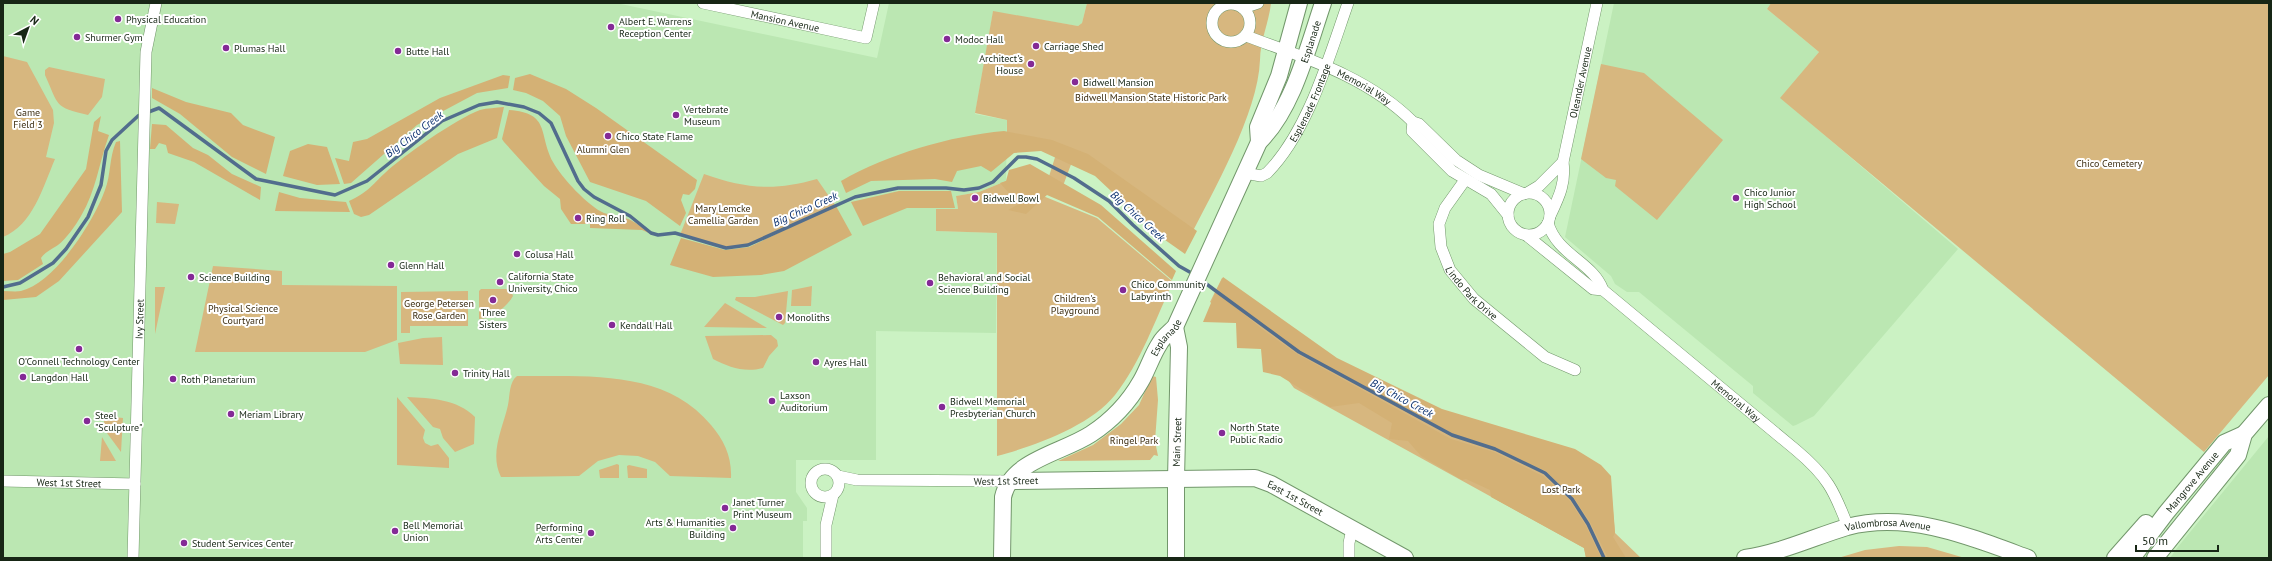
<svg xmlns="http://www.w3.org/2000/svg" width="2272" height="561" font-family="'PT Sans',sans-serif">
<rect width="100%" height="100%" fill="#cbf2c3"/>
<g fill="#bbe7b2">
<polygon points="3,3 616,3 877,58 889,3 1087,3 1082,23 1078,26 993,12 975,114 1007,120 1006,181 979,192 956,196 958,209 936,209 937,231 997,233 996,333 876,331 876,460 796,460 796,492 807,508 807,521 803,521 803,558 3,558"/>
<polygon points="1614,3 1771,3 1767,9 1819,52 1781,98 1958,249 1814,416 1796,425 1793,426 1753,393 1753,386 1639,292 1627,292 1615,284 1611,276 1565,237"/>
<polygon points="2269,436 2269,558 2170,558 2177,548"/>
</g>
<g fill="#d7b77f">
<path d="M1087,3H1271C1269,22 1260,41 1260,60C1258,114 1213,191 1188,241L1073,159L1060,194L1045,189L1057,151L1007,136V120L975,113L993,11L1078,26L1082,23Z"/>
<polygon points="1771,3 2269,3 2269,375 2204,452 1780,98 1819,52 1767,9"/>
<path d="M3,56L27,62L53,110L54,123L46,157L55,159C43,187 33,225 3,237Z"/>
<polygon points="1601,64 1644,73 1723,140 1657,220 1615,186 1616,180 1606,178 1581,159"/>
<path d="M49,67L105,79L102,97L88,115C54,107 59,106 45,75V70Z"/>
<path d="M704,174C746,189 775,191 817,179L835,205L748,245L726,248L680,235Z"/>
<path d="M1006,181L1097,218L1173,282C1155,320 1141,362 1115,395C1090,426 1035,446 997,456V233L936,231V209H958L956,196L979,192Z"/>
<polygon points="157,202 179,204 175,224 156,223"/>
<polygon points="213,266 282,271 282,285 397,286 397,340 365,352 195,352"/>
<polygon points="1222,278 1336,360 1441,411 1610,477 1615,533 1641,558 1586,558 1584,548 1294,388 1263,347 1246,329 1210,302"/>
<polygon points="812,286 811,306 791,306 792,290"/>
<polygon points="155,287 165,287 155,334"/>
<path d="M481,289H507L511,291L513,296C507,307 491,319 479,319V291Z"/>
<polygon points="468,291 468,326 410,326 410,333 401,333 401,292"/>
<polygon points="788,291 785,323 783,325 735,300 736,297 755,297"/>
<polygon points="725,303 767,328 704,327"/>
<path d="M771,335L777,340L778,346L769,356L763,368C744,373 729,367 713,359L705,336Z"/>
<polygon points="442,337 443,365 400,364 398,343 423,338"/>
<path d="M517,376C584,377 664,368 711,425C724,440 732,457 731,478L670,476L655,462L638,456L619,455L598,461L579,476L501,477C489,453 503,428 508,405C510,395 509,382 517,376Z"/>
<polygon points="1152,376 1156,377 1158,400 1155,441 1158,456 1154,455 1150,460 1058,461 1093,445 1121,424 1139,405"/>
<polygon points="397,397 425,430 423,438 425,443 431,446 438,444 449,458 449,468 397,465"/>
<path d="M407,397C431,398 457,399 475,417L474,444L455,452L443,438L440,429L433,427Z"/>
<polygon points="104,416 123,418 121,452 104,429"/>
<polygon points="102,437 116,461 100,461"/>
<polygon points="617,464 619,465 619,478 600,478 599,470"/>
<polygon points="629,465 647,469 647,478 628,478 627,466"/>
<polygon points="1899,546 1927,547 1965,558 1838,558 1865,550"/>
</g>
<g fill="#d4b175">
<polygon points="530,74 566,89 596,108 697,180 695,189 689,195 683,194 681,200 686,213 680,226 646,201 590,182 566,136 560,116 543,101 526,93 513,90 515,78"/>
<polygon points="503,75 510,76 508,88 477,93 417,125 351,183 344,184 335,158 349,161 353,142 367,139 440,98"/>
<polygon points="152,88 186,102 231,113 243,125 275,137 266,174 232,157 180,114 152,98"/>
<path d="M504,107L497,138L458,154L369,215L361,217L354,214L349,201C367,193 371,186 385,173C403,156 456,119 480,110C487,108 496,108 504,107Z"/>
<path d="M509,110C551,113 538,134 553,162C561,177 589,207 604,213C612,216 620,216 628,219C636,222 644,229 651,234L642,230L590,228V224H571L561,209L560,199L544,186L504,142L502,139Z"/>
<path d="M101,116L98,131L109,135C99,163 96,191 81,216C76,225 66,239 58,245C51,250 46,251 41,258L43,264L18,280L3,281V254L10,252L40,234L86,169L94,122Z"/>
<polygon points="152,124 166,125 193,148 208,155 232,174 261,187 260,200 194,162 168,153 166,145 159,143 155,149 150,149"/>
<path d="M1004,131L1052,140L1088,154L1197,231L1185,254L1158,235L1095,176L1041,151L1014,153L991,172L981,166L957,171L952,182L935,179L871,181L846,193L841,181C888,154 950,136 1004,131Z"/>
<path d="M120,141L122,212L59,281L36,297L3,300V291C9,291 16,292 21,291C55,283 94,221 105,190C111,175 109,158 116,142Z"/>
<polygon points="308,144 327,147 340,184 317,185 283,176 290,151"/>
<polygon points="1030,164 1101,205 1176,271 1172,280 1098,217 1047,195 1026,214 1008,210 1019,204 1000,183 1006,181 1009,170"/>
<polygon points="899,191 951,191 955,208 907,208 863,226 851,202"/>
<polygon points="279,192 300,198 346,202 350,212 275,211"/>
<polygon points="836,206 852,235 784,271 761,275 713,277 670,265 681,238 725,250 749,247"/>
<polygon points="1223,277 1337,358 1442,409 1575,449 1601,465 1611,476 1615,533 1613,537 1626,558 1608,558 1590,522 1574,498 1546,471 1496,448 1453,434 1301,352 1265,327 1217,289"/>
<polygon points="1216,291 1262,329 1297,354 1451,439 1494,452 1543,476 1570,501 1586,526 1601,558 1586,558 1584,548 1491,497 1490,490 1466,479 1462,480 1421,456 1408,441 1389,439 1392,423 1359,403 1330,407 1280,376 1263,372 1261,349 1237,348 1236,323 1203,322"/>
</g>
<g fill="none" stroke-linecap="round" stroke-linejoin="round">
<g stroke="#526d8d" stroke-width="3.5">
<polyline points="1201,280 1299,352 1452,435 1495,449 1545,473 1572,499 1588,524 1604,558"/>
<polyline points="3,287 20,283 53,263 66,249 88,217 101,185 106,151 112,140 138,116 159,108 256,179 335,195 367,181 442,121 479,105 497,102 524,107 539,113 551,123 578,181 584,189 594,197 630,216 651,233 658,235 675,233 726,248 748,245 855,197 898,188 946,188 964,190 979,188 993,182 1018,157 1026,157 1037,159 1074,178 1109,201 1133,225 1179,266 1195,275"/>
</g>
<g stroke="#72976b" stroke-width="12">
<g id="street">
<path id="s1" d="M703,3L866,38L874,3"/>
<circle cx="1231" cy="23" r="19"/>
<polyline points="1243,8 1258,3"/>
<path id="s2" d="M1246,36C1305,58 1367,76 1413,122L1419,124L1456,160L1479,175L1524,194"/>
<polyline points="1413,122 1412,131 1452,171 1491,194 1508,215"/>
<path id="s3" d="M1245,173L1261,176L1267,173C1308,132 1329,57 1348,3"/>
<path id="s4" d="M1465,180L1445,208L1439,224L1441,247L1450,270L1474,299L1545,357L1575,370"/>
<polyline points="1529,192 1539,186 1563,162"/>
<circle cx="1529" cy="214" r="21"/>
<path id="s5" d="M1550,216C1559,197 1566,183 1563,162L1597,3"/>
<path id="s6" d="M1548,223C1557,255 1593,262 1603,290L1796,450C1827,476 1834,490 1848,527"/>
<polyline points="1526,235 1593,289 1603,290"/>
<circle cx="825" cy="483" r="14"/>
<polyline points="838,476 857,480 1011,481"/>
<path id="s7" d="M3,481L135,484"/>
<path id="s8" d="M133,558L146,52L156,3"/>
<polyline points="826,558 826,525 833,495"/>
<polyline points="1349,558 1349,543 1352,529"/>
</g>
</g>
<g stroke="#72976b" stroke-width="18">
<g id="secondary">
<polyline points="1259,142 1258,127 1279,76 1299,3"/>
<polyline points="1175,327 1179,347 1176,479 1176,558"/>
<path id="s9" d="M1011,481L1255,478L1271,484L1405,558"/>
<path id="s10" d="M1002,558L1003,497C1011,460 1062,453 1091,434C1111,421 1129,402 1141,381C1148,369 1152,355 1160,343C1163,337 1170,332 1175,327L1259,142C1293,109 1308,47 1323,3"/>
<path id="s11" d="M1745,558C1780,553 1814,537 1847,527C1909,511 1971,537 2028,558"/>
<polyline points="2115,558 2146,523"/>
<path id="s12" d="M2132,558L2166,513L2224,443L2244,434"/>
<polyline points="2155,558 2238,455 2244,434 2269,405"/>
</g>
</g>
<use href="#street" stroke="#fff" stroke-width="11"/>
<use href="#secondary" stroke="#fff" stroke-width="16"/>
</g>
<g fill="#842a96" stroke="#fff" stroke-width="1.5">
<circle cx="118" cy="19" r="4"/>
<circle cx="611" cy="27" r="4"/>
<circle cx="77" cy="37" r="4"/>
<circle cx="947" cy="39" r="4"/>
<circle cx="1036" cy="46" r="4"/>
<circle cx="226" cy="48" r="4"/>
<circle cx="398" cy="51" r="4"/>
<circle cx="1031" cy="64" r="4"/>
<circle cx="1075" cy="82" r="4"/>
<circle cx="676" cy="115" r="4"/>
<circle cx="608" cy="136" r="4"/>
<circle cx="975" cy="198" r="4"/>
<circle cx="1736" cy="198" r="4"/>
<circle cx="578" cy="218" r="4"/>
<circle cx="517" cy="254" r="4"/>
<circle cx="391" cy="265" r="4"/>
<circle cx="191" cy="277" r="4"/>
<circle cx="500" cy="282" r="4"/>
<circle cx="930" cy="283" r="4"/>
<circle cx="1123" cy="290" r="4"/>
<circle cx="493" cy="300" r="4"/>
<circle cx="779" cy="317" r="4"/>
<circle cx="612" cy="325" r="4"/>
<circle cx="79" cy="349" r="4"/>
<circle cx="816" cy="362" r="4"/>
<circle cx="455" cy="373" r="4"/>
<circle cx="23" cy="377" r="4"/>
<circle cx="173" cy="379" r="4"/>
<circle cx="772" cy="401" r="4"/>
<circle cx="942" cy="407" r="4"/>
<circle cx="231" cy="414" r="4"/>
<circle cx="87" cy="421" r="4"/>
<circle cx="1222" cy="433" r="4"/>
<circle cx="725" cy="508" r="4"/>
<circle cx="733" cy="528" r="4"/>
<circle cx="395" cy="531" r="4"/>
<circle cx="591" cy="533" r="4"/>
<circle cx="184" cy="543" r="4"/>
</g>
<g text-anchor="middle" dominant-baseline="central" stroke-width="4" stroke-linejoin="round" paint-order="stroke">
<g font-size="10" fill="#172615" stroke="#fff" text-anchor="start">
<text x="126" y="19">Physical Education</text>
<text x="619" y="21">Albert E. Warrens<tspan x="619" dy="12">Reception Center</tspan></text>
<text x="85" y="37">Shurmer Gym</text>
<text x="955" y="39">Modoc Hall</text>
<text x="1044" y="46">Carriage Shed</text>
<text x="234" y="48">Plumas Hall</text>
<text x="406" y="51">Butte Hall</text>
<text x="1023" y="58" text-anchor="end">Architect's<tspan x="1023" dy="12">House</tspan></text>
<text x="1083" y="82">Bidwell Mansion</text>
<text x="684" y="109">Vertebrate<tspan x="684" dy="12">Museum</tspan></text>
<text x="616" y="136">Chico State Flame</text>
<text x="1744" y="192">Chico Junior<tspan x="1744" dy="12">High School</tspan></text>
<text x="983" y="198">Bidwell Bowl</text>
<text x="586" y="218">Ring Roll</text>
<text x="525" y="254">Colusa Hall</text>
<text x="399" y="265">Glenn Hall</text>
<text x="508" y="276">California State<tspan x="508" dy="12">University, Chico</tspan></text>
<text x="199" y="277">Science Building</text>
<text x="938" y="277">Behavioral and Social<tspan x="938" dy="12">Science Building</tspan></text>
<text x="1131" y="284">Chico Community<tspan x="1131" dy="12">Labyrinth</tspan></text>
<text x="493" y="312" text-anchor="middle">Three<tspan x="493" dy="12">Sisters</tspan></text>
<text x="787" y="317">Monoliths</text>
<text x="620" y="325">Kendall Hall</text>
<text x="79" y="361" text-anchor="middle">O'Connell Technology Center</text>
<text x="824" y="362">Ayres Hall</text>
<text x="463" y="373">Trinity Hall</text>
<text x="31" y="377">Langdon Hall</text>
<text x="181" y="379">Roth Planetarium</text>
<text x="780" y="395">Laxson<tspan x="780" dy="12">Auditorium</tspan></text>
<text x="950" y="401">Bidwell Memorial<tspan x="950" dy="12">Presbyterian Church</tspan></text>
<text x="239" y="414">Meriam Library</text>
<text x="95" y="415">Steel<tspan x="95" dy="12">"Sculpture"</tspan></text>
<text x="1230" y="427">North State<tspan x="1230" dy="12">Public Radio</tspan></text>
<text x="733" y="502">Janet Turner<tspan x="733" dy="12">Print Museum</tspan></text>
<text x="725" y="522" text-anchor="end">Arts &amp; Humanities<tspan x="725" dy="12">Building</tspan></text>
<text x="403" y="525">Bell Memorial<tspan x="403" dy="12">Union</tspan></text>
<text x="583" y="527" text-anchor="end">Performing<tspan x="583" dy="12">Arts Center</tspan></text>
<text x="192" y="543">Student Services Center</text>
</g>
<g font-size="10" fill="#172615" stroke="#fff">
<text stroke="none"><textPath href="#s1" startOffset="84">Mansion Avenue</textPath></text>
<text stroke="none"><textPath href="#s10" startOffset="628">Esplanade</textPath></text>
<text stroke="none"><textPath href="#s5" startOffset="138">Oleander Avenue</textPath></text>
<text stroke="none"><textPath href="#s2" startOffset="129">Memorial Way</textPath></text>
<text stroke="none"><textPath href="#s3" startOffset="106">Esplenade Frontage</textPath></text>
<text stroke="none"><textPath href="#s4" startOffset="131">Lindo Park Drive</textPath></text>
<text stroke="none"><textPath href="#s8" startOffset="239">Ivy Street</textPath></text>
<text stroke="none"><textPath href="#s10" startOffset="297">Esplanade</textPath></text>
<text stroke="none"><textPath href="#s6" startOffset="261">Memorial Way</textPath></text>
<text transform="translate(1177 442) rotate(-88)">Main Street</text>
<text transform="translate(1006 481) rotate(-1)">West 1st Street</text>
<text stroke="none"><textPath href="#s12" startOffset="97">Mangrove Avenue</textPath></text>
<text stroke="none"><textPath href="#s7" startOffset="66">West 1st Street</textPath></text>
<text stroke="none"><textPath href="#s9" startOffset="289">East 1st Street</textPath></text>
<text stroke="none"><textPath href="#s11" startOffset="148">Vallombrosa Avenue</textPath></text>
</g>
<g font-size="10" fill="#3d2e12" stroke="#fff">
<text x="1151" y="97">Bidwell Mansion State Historic Park</text>
<text x="28" y="112">Game<tspan x="28" dy="12">Field 3</tspan></text>
<text x="603" y="149">Alumni Glen</text>
<text x="2109" y="163">Chico Cemetery</text>
<text x="723" y="208">Mary Lemcke<tspan x="723" dy="12">Camellia Garden</tspan></text>
<text x="1075" y="298">Children's<tspan x="1075" dy="12">Playground</tspan></text>
<text x="439" y="303">George Petersen<tspan x="439" dy="12">Rose Garden</tspan></text>
<text x="243" y="308">Physical Science<tspan x="243" dy="12">Courtyard</tspan></text>
<text x="1134" y="440">Ringel Park</text>
<text x="1561" y="489">Lost Park</text>
</g>
<g font-size="11" font-style="italic" fill="#0a306f" stroke="#fff">
<text transform="translate(414 134) rotate(-37)">Big Chico Creek</text>
<text transform="translate(805 209) rotate(-24)">Big Chico Creek</text>
<text transform="translate(1138 216) rotate(42)">Big Chico Creek</text>
<text transform="translate(1402 398) rotate(28)">Big Chico Creek</text>
</g>
</g>
<rect width="2272" height="561" fill="none" stroke="#172615" stroke-width="8"/>
<g transform="translate(28 28) rotate(41)" stroke="#ffffff" stroke-width="3" paint-order="stroke">
<path d="M0-3L7 15L0 10L-7 15Z" fill="#172615"/>
<text y="-6" font-size="11" font-weight="bold" text-anchor="middle" fill="#172615">N</text>
</g>
<path d="M2136 545v6h82v-6" fill="none" stroke="#172615" stroke-width="2"/>
<text x="2142" y="545" font-size="12" fill="#172615" stroke="#ffffff" stroke-width="3" paint-order="stroke">50 m</text>
</svg>
